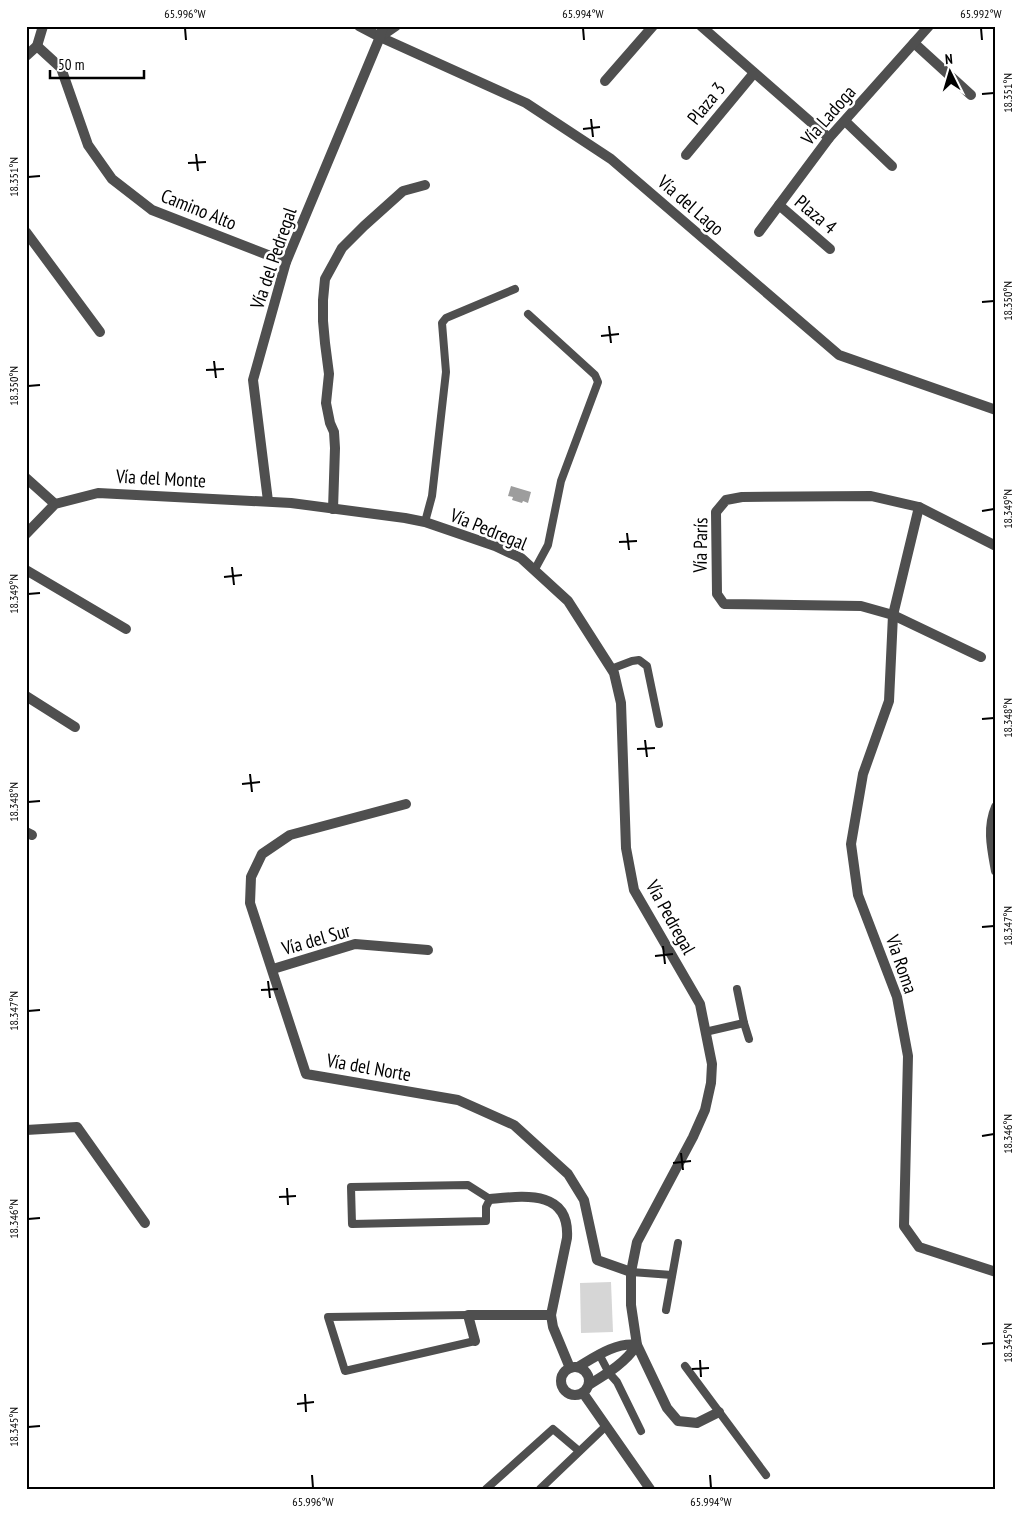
<svg xmlns="http://www.w3.org/2000/svg" width="1022" height="1515" font-family="'PT Sans Narrow',sans-serif">
<rect width="100%" height="100%" fill="#fff"/>
<polygon fill="#d6d6d6" points="611,1282 613,1332 581,1333 580,1283"/>
<polygon fill="#9d9d9d" points="511,486 531,492 528,503 523,501 522,503 512,500 513,497 508,496"/>
<g fill="none" stroke-linecap="round" stroke-linejoin="round">
<g stroke="#4f4f4f" stroke-width="8">
<polyline points="528,314 595,375 598,382 561,481 548,545 535,569"/>
<polyline points="425,522 432,496 446,372 442,323 446,318 515,289"/>
<polyline points="611,669 632,661 639,660 647,666 659,724"/>
<polyline points="737,989 744,1023 749,1039"/>
<polyline points="705,1032 744,1023"/>
<polygon points="468,1185 490,1199 486,1207 486,1221 352,1224 351,1187"/>
<polyline points="631,1272 672,1275"/>
<polyline points="666,1310 678,1243"/>
<polyline points="468,1315 328,1317 345,1371 475,1341"/>
<polyline points="599,1354 609,1373 617,1382 641,1431"/>
<polyline points="685,1366 766,1475"/>
<polyline points="486,1489 553,1429 579,1451"/>
<polyline points="540,1489 606,1426"/>
</g>
<g stroke="#4f4f4f" stroke-width="10">
<polyline points="359,26 380,37 526,103 611,159 839,355 996,410"/>
<polyline points="701,26 829,138"/>
<polyline points="380,37 396,26"/>
<polyline points="914,43 971,95"/>
<polyline points="37,46 61,68 88,145 112,179 152,210 286,262"/>
<polyline points="26,56 37,46 43,26"/>
<polyline points="605,81 653,26"/>
<polyline points="845,121 892,166"/>
<polyline points="686,155 754,73"/>
<polyline points="779,205 830,249"/>
<polyline points="26,232 100,332"/>
<polyline points="759,232 829,138 929,26"/>
<polyline points="26,478 55,504"/>
<polyline points="268,501 253,380 286,262 380,37 383,26"/>
<polyline points="919,507 893,615 889,701 863,774 851,844 858,895 897,997 908,1056 904,1226 919,1247 996,1272"/>
<polyline points="333,509 335,448 334,432 330,423 326,403 329,374 325,343 323,321 323,300 325,279 342,248 364,226 403,191 425,185"/>
<polyline points="26,534 55,504 98,493 291,503 405,518 425,522 495,546 521,558 568,601 614,673 621,703 626,848 634,890 700,1004 712,1064 711,1083 705,1110 693,1137 637,1242 631,1272 631,1305 637,1345 667,1408 678,1421 697,1423 719,1412"/>
<polyline points="26,570 126,629"/>
<polyline points="981,657 893,615 861,606 724,604 717,594 716,512 726,500 742,497 871,496 919,507 996,546"/>
<polyline points="26,696 75,727"/>
<polyline points="406,804 290,835 262,854 251,877 250,903 306,1074 458,1100 514,1125 568,1174 584,1200 597,1260 631,1272"/>
<path d="M996,807C987,828 992,849 996,871"/>
<polyline points="26,832 32,835"/>
<polyline points="273,969 355,944 428,950"/>
<polyline points="26,1130 77,1127 145,1223"/>
<path d="M490,1199C524,1196 570,1189 567,1238L551,1315L553,1327L570,1368"/>
<polyline points="475,1341 468,1315 551,1315"/>
<circle cx="575" cy="1381" r="14"/>
<path d="M578,1367C595,1357 616,1342 637,1345C625,1363 608,1373 590,1384"/>
<polyline points="583,1393 650,1489"/>
</g>
</g>
<path fill="none" stroke="#000" stroke-width="2" d="M185,28L186,40M583,28L584,40M981,28L982,40M982,94L994,93M591,119L593,137M583,129L600,127M196,154L198,171M188,163L206,162M28,177L40,176M982,302L994,301M609,326L611,343M601,336L619,334M214,361L216,378M206,370L224,369M28,386L40,385M982,511L994,509M627,533L629,550M619,542L637,541M232,567L234,585M224,577L242,575M28,594L40,593M982,719L994,718M645,740L647,757M637,749L655,748M250,774L252,792M242,784L260,782M28,802L40,801M982,927L994,926M663,946L665,964M655,956L673,954M268,981L270,998M261,990L278,989M28,1011L40,1010M982,1136L994,1134M681,1153L683,1170M673,1163L691,1161M287,1188L288,1205M279,1197L296,1196M28,1219L40,1218M982,1344L994,1343M700,1360L701,1377M692,1369L709,1368M305,1394L306,1412M297,1404L314,1402M28,1427L40,1426M312,1475L313,1488M710,1475L711,1488"/>
<g text-anchor="middle" dominant-baseline="central" stroke-width="5" stroke-linejoin="round" paint-order="stroke">
<g font-size="19" fill="#000" stroke="#fff">
<text transform="translate(706 103) rotate(-51)">Plaza 3</text>
<text transform="translate(828 115) rotate(-49)">Vía Ladoga</text>
<text transform="translate(691 205) rotate(41)">Vía del Lago</text>
<text transform="translate(199 209) rotate(22)">Camino Alto</text>
<text transform="translate(816 214) rotate(40)">Plaza 4</text>
<text transform="translate(273 258) rotate(-71)">Vía del Pedregal</text>
<text transform="translate(161 478) rotate(3)">Vía del Monte</text>
<text transform="translate(489 529) rotate(22)">Vía Pedregal</text>
<text transform="translate(700 545) rotate(-89)">Vía París</text>
<text transform="translate(671 917) rotate(61)">Vía Pedregal</text>
<text transform="translate(316 939) rotate(-16)">Vía del Sur</text>
<text transform="translate(902 964) rotate(71)">Vía Roma</text>
<text transform="translate(369 1067) rotate(10)">Vía del Norte</text>
</g>
</g>
<rect width="1022" height="1515" fill="none" stroke="#ffffff" stroke-width="55"/>
<g transform="translate(950 72) rotate(355)" stroke="#ffffff" stroke-width="4" paint-order="stroke">
<path d="M0-4L9 19L0 12L-9 19Z" fill="#000000"/>
<text y="-8" font-size="14" font-weight="bold" text-anchor="middle" fill="#000000">N</text>
</g>
<path d="M50 70v8h94v-8" fill="none" stroke="#000000" stroke-width="2.5"/>
<text x="58" y="70" font-size="15" fill="#000000" stroke="#ffffff" stroke-width="4" paint-order="stroke">50 m</text>
<rect x="28" y="28" width="966" height="1460" fill="none" stroke="#000" stroke-width="2"/>
<g font-size="12" text-anchor="middle" fill="#000">
<text x="185" y="18">65.996°W</text>
<text x="583" y="18">65.994°W</text>
<text x="981" y="18">65.992°W</text>
<text transform="translate(1008 93) rotate(-90)" y="4">18.351°N</text>
<text transform="translate(14 177) rotate(-90)" y="4">18.351°N</text>
<text transform="translate(1008 301) rotate(-90)" y="4">18.350°N</text>
<text transform="translate(14 386) rotate(-90)" y="4">18.350°N</text>
<text transform="translate(1008 509) rotate(-90)" y="4">18.349°N</text>
<text transform="translate(14 594) rotate(-90)" y="4">18.349°N</text>
<text transform="translate(1008 718) rotate(-90)" y="4">18.348°N</text>
<text transform="translate(14 802) rotate(-90)" y="4">18.348°N</text>
<text transform="translate(1008 926) rotate(-90)" y="4">18.347°N</text>
<text transform="translate(14 1011) rotate(-90)" y="4">18.347°N</text>
<text transform="translate(1008 1134) rotate(-90)" y="4">18.346°N</text>
<text transform="translate(14 1219) rotate(-90)" y="4">18.346°N</text>
<text transform="translate(1008 1343) rotate(-90)" y="4">18.345°N</text>
<text transform="translate(14 1427) rotate(-90)" y="4">18.345°N</text>
<text x="313" y="1506">65.996°W</text>
<text x="711" y="1506">65.994°W</text>
</g>
</svg>
